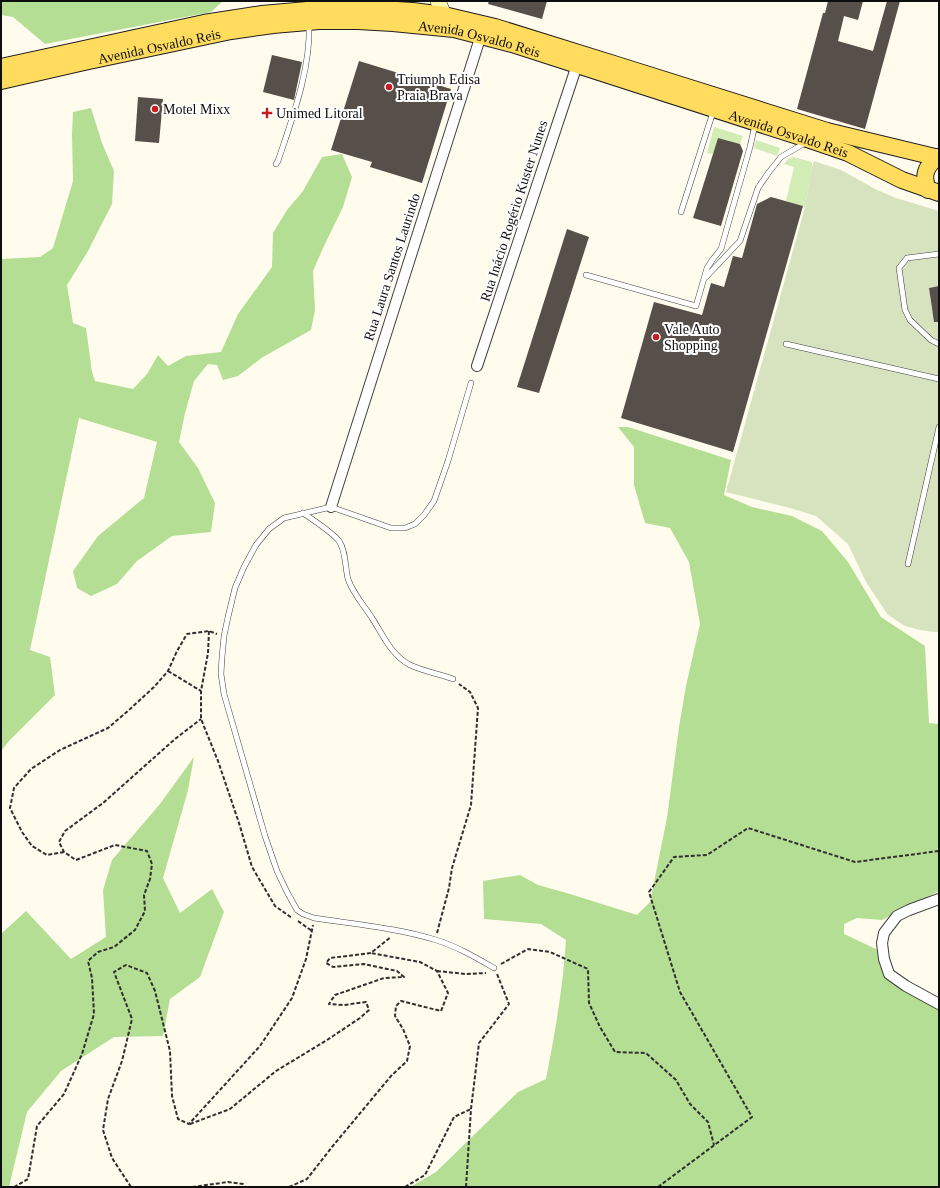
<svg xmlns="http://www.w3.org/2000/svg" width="940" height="1188" font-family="'Times New Roman',serif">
<rect width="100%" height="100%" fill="#fffcee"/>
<g fill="#d1ecb5">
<polygon points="714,127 743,136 740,144 718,138 713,154 707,153"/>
<polygon points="756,140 780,148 777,156 754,148"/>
<polygon points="793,157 812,162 812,167 805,207 786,201 794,167 784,164 788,159"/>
</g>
<g fill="#b4de94">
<polygon points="1,1 223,1 211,12 45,44 13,17 1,15"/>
<polygon points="91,108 102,143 114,171 112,204 88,251 67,285 73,323 86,328 92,372 95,381 133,389 147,374 158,355 168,366 186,356 221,352 238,314 272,267 273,233 287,210 303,191 322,157 342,154 352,177 343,207 323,248 313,271 315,310 311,330 263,357 238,376 223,380 217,365 208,364 194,381 185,413 179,442 198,468 215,503 211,532 172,536 137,561 117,584 91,596 77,588 73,571 98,536 144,498 157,442 79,418 30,650 50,657 55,695 9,741 1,751 1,259 40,257 53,248 73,181 72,134 73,112"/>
<path d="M618,427H628L731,460L724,495L752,507L792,516L822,531L848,562L881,617L925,646L929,723L939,724V891L882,920L857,918L844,924V934L878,950L891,982L939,1007V1187H410L436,1172L518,1092L546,1079C555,1033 563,987 566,940L541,924L484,919L483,881L520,875L538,885L570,894L637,915L650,902L667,818L679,727L686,686L700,624L689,562L670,528L645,523L634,485V447Z"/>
<polygon points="194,757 188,790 163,878 180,913 212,889 224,912 200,977 170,999 163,1036 114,1037 61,1071 27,1112 9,1187 1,1187 1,934 26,911 71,959 106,937 103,890 112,860 160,804"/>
</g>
<polygon fill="#d6e3be" points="814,161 841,170 877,190 896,198 939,211 939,286 929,288 932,312 939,319 939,632 934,632 920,630 905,626 888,615 866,582 848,544 816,516 790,508 726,492 805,207 812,167"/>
<g fill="#574f49">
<polygon points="489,1 547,1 542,19 488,4"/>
<polygon points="828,1 863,1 858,20 844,16 838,41 873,51 887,1 900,1 865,129 797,109 823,13 825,13"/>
<polygon points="272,55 302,62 294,100 263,92"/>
<polygon points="359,61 451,89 422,183 370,167 372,162 331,150"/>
<polygon points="138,97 163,99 159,143 135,141"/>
<polygon points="718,138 740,144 743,151 721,226 693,218"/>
<polygon points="771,197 803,206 733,452 621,418 654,302 702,315 711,283 724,287 733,256 742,258 757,204"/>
<polygon points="567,229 589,237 539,393 517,387"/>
<polygon points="939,286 939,322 934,322 929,288"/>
</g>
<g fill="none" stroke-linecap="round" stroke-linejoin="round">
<g stroke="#414141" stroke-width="6">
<g id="lane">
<path d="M276,164L278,161C292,119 311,69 309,24"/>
<polyline points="681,212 713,112"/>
<polyline points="939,254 907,258 899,268 905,310 910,320 931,340 939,344"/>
<polyline points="586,275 696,306 707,268 713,259 721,249 750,147 755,125"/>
<polyline points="706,277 740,241 758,188 769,172 781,157 805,143"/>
<polyline points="786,344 939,379"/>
<path d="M471,383L448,461L434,501L424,515L415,524L405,528H391L331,507L284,518L269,529L256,545L244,567L235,588L228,617L224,636L222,657L221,674L224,694L265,836L277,871L287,892L297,910L303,914L314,918C353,924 398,928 436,940C456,946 475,957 494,968"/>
<path d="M303,513C312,519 333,533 339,541C346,551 345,567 348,579C353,594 364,605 372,618C383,635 391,655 410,665C423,671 439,674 453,679"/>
<polyline points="908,564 939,427"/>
</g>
</g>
<g stroke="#414141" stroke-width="12">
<g id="street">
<polyline points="477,366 577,65"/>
<polyline points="331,507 481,35"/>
<polyline points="939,899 909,910 897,916 884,933 882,943 884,959 889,974 906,986 939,1004"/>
</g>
</g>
<g stroke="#303030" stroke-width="16">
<polyline id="secondary" points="438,1 444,15"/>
</g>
<g stroke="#1f1f1f" stroke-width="18">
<g id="primary">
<polyline points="1,67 204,23 262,14 330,8 380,9 413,11 444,15 495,27 617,65 827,131 939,158"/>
<path id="s1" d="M1,81L84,62L231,31L273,25L319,21H358L393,23L454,29L512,44L810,140L848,153L902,180L939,193"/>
<path d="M928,190C922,175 926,167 937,157"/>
</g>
</g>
<g stroke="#303030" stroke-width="2" stroke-dasharray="4 2" stroke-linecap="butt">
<polyline points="209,631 208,653 201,691 201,719 218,761 239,823 252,867 275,906 292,918"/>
<polyline points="168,671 201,691"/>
<polyline points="64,852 47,855 32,846 22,832 10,808 14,788 31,769 60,750 108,728 129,710 154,687 168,671 177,651 187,634 209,631 217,634"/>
<polyline points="298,921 312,931"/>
<polyline points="437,933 449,888 452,868 471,805 478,708 470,692 459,684"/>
<polyline points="501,964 528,949 550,952 588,969 589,1003 600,1027 615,1052 646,1053 676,1080 690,1104 708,1122 714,1145"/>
<polyline points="437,971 466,974 486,973"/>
<polyline points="190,1124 230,1109 276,1071 327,1040 360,1018 369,1010 366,1002 344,1005 329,1004 335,995 384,978 404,977 397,971 364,964 333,967 326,963 330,958 371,953 391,937"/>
<polyline points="14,1187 28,1179 37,1126 64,1094 82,1054 94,1014 92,978 88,961 98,952 114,947 135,930 145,911 144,895 150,879 152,864 147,851 115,845 76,860 64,852 59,842 65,831 103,803 175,739 201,719"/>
<polyline points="131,1187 112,1158 103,1130 108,1099 122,1061 132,1019 114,972 126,965 147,973 155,991 170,1051 172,1096 178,1119 189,1124 260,1046 292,998 306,959 313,925"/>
<polyline points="192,1187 228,1182 243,1184 245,1187"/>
<polyline points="289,1187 307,1179 332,1147 391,1076 407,1061 410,1046 403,1029 395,1016 396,1006 401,1001 441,1011 448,993 437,971 420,962 371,953"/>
<polyline points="405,1187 425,1175 454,1117 471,1109"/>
<polyline points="466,1187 471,1109 479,1043 509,1004 497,974"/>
<polyline points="658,1187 752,1117 680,992 649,892 674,857 707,855 748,828 855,862 939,851"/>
</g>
<use href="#lane" stroke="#fff" stroke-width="5"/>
<use href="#street" stroke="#fff" stroke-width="10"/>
<use href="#secondary" stroke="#fff7a9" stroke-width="15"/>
<use href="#primary" stroke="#ffdb5e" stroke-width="16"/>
</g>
<g fill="#c61d22" stroke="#fff" stroke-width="1.5">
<circle cx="389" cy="87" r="4"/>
<circle cx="155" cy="109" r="4"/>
<path d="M265 107h4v4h4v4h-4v4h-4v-4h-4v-4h4z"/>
<circle cx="656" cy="337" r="4"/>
</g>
<g text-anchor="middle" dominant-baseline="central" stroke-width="4" stroke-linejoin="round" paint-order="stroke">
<g font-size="14" fill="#0e0e0e" stroke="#fff">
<text stroke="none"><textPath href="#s1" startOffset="486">Avenida Osvaldo Reis</textPath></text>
<text stroke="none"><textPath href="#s1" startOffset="162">Avenida Osvaldo Reis</textPath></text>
<text stroke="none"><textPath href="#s1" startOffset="810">Avenida Osvaldo Reis</textPath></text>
<text transform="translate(514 211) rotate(-72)">Rua Inácio Rogério Kuster Nunes</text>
<text transform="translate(392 267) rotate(-72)">Rua Laura Santos Laurindo</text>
</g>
<g font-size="14" fill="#0e0e0e" stroke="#fff" text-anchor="start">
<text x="397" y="79">Triumph Edisa<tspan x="397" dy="16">Praia Brava</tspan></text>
<text x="163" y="109">Motel Mixx</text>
<text x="276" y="113">Unimed Litoral</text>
<text x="664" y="329">Vale Auto<tspan x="664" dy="16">Shopping</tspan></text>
</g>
</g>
<rect width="940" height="1188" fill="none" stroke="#0e0e0e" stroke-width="4"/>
</svg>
